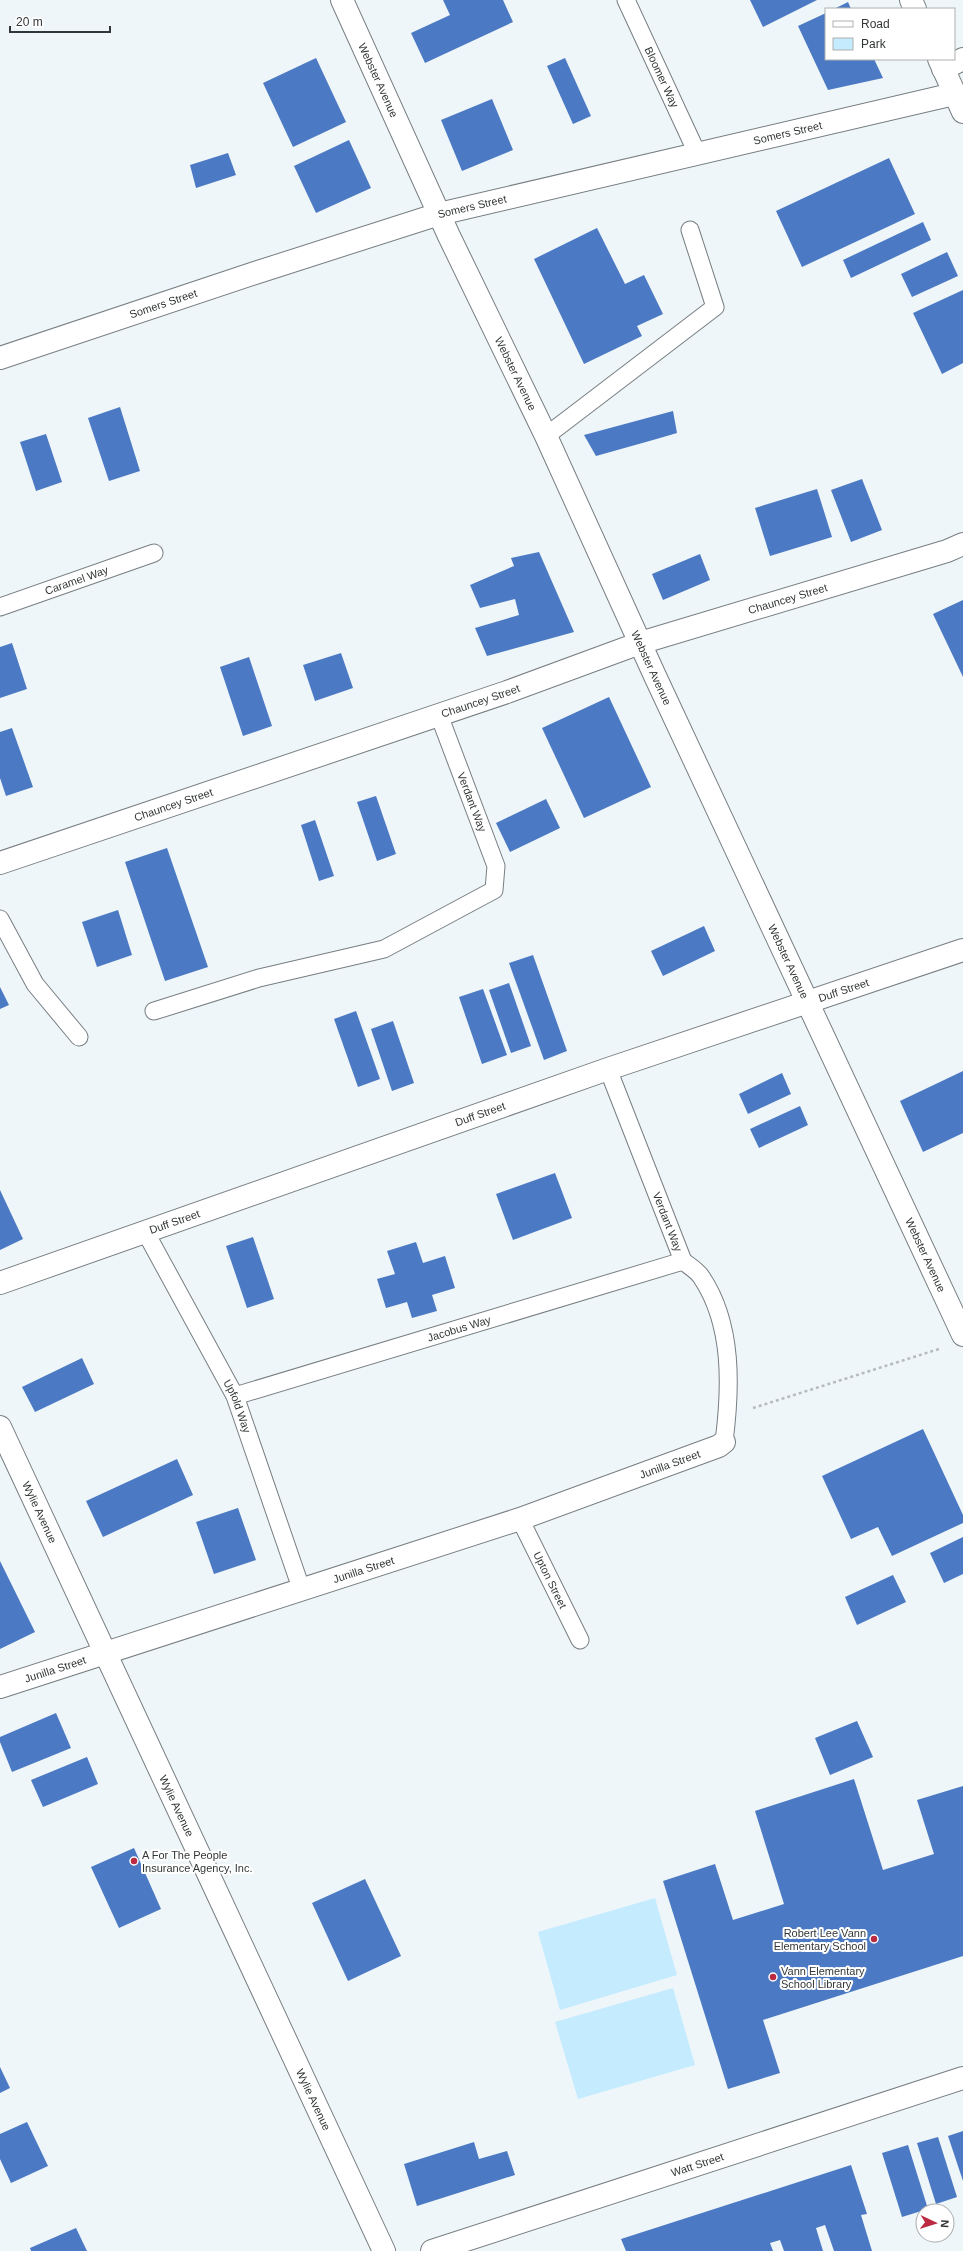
<svg xmlns="http://www.w3.org/2000/svg" width="963" height="2251" font-family="Arial,sans-serif">
<rect width="100%" height="100%" fill="#eef6fa"/>
<g fill="#c4ebfe">
<polygon points="655,1898 677,1975 560,2010 538,1932"/>
<polygon points="673,1988 695,2065 578,2099 555,2022"/>
</g>
<g fill="#4b79c3">
<polygon points="443,0 503,0 513,22 425,63 411,33 450,15"/>
<polygon points="750,0 817,0 763,27"/>
<polygon points="848,2 851,9 834,9"/>
<polygon points="826,13 826,59 874,59 883,78 828,90 798,26"/>
<polygon points="316,58 346,122 293,147 263,83"/>
<polygon points="565,58 591,116 573,124 547,66"/>
<polygon points="492,99 513,150 462,171 441,120"/>
<polygon points="349,140 371,188 316,213 294,166"/>
<polygon points="228,153 236,175 196,188 190,165"/>
<polygon points="889,158 915,214 802,267 776,211"/>
<polygon points="923,222 931,240 851,278 843,260"/>
<polygon points="597,228 625,284 644,275 663,314 637,326 642,336 584,364 534,259"/>
<polygon points="947,252 958,276 912,297 901,274"/>
<polygon points="963,290 963,363 942,374 913,313"/>
<polygon points="120,407 140,471 109,481 88,418"/>
<polygon points="673,411 677,433 653,440 596,456 584,435"/>
<polygon points="46,434 62,482 36,491 20,442"/>
<polygon points="862,479 882,530 851,542 831,490"/>
<polygon points="817,489 832,537 770,556 755,508"/>
<polygon points="539,552 574,632 487,656 475,628 519,615 515,599 480,608 470,585 514,566 511,558"/>
<polygon points="700,554 710,580 663,600 652,574"/>
<polygon points="963,600 963,677 933,614"/>
<polygon points="12,643 27,689 0,698 0,647"/>
<polygon points="341,653 353,688 315,701 303,665"/>
<polygon points="249,657 272,726 243,736 220,667"/>
<polygon points="609,697 651,787 584,818 542,728"/>
<polygon points="12,728 33,787 6,796 0,778 0,732"/>
<polygon points="376,796 396,854 377,861 357,802"/>
<polygon points="546,799 560,828 510,852 496,823"/>
<polygon points="315,820 334,876 319,881 301,825"/>
<polygon points="167,848 208,967 165,981 125,862"/>
<polygon points="118,910 132,955 97,967 82,922"/>
<polygon points="704,926 715,951 663,976 651,951"/>
<polygon points="533,955 567,1051 544,1060 509,963"/>
<polygon points="509,983 531,1046 511,1053 489,990"/>
<polygon points="0,987 9,1005 0,1009"/>
<polygon points="483,989 507,1055 482,1064 459,997"/>
<polygon points="356,1011 380,1079 358,1087 334,1019"/>
<polygon points="393,1021 414,1083 392,1091 371,1029"/>
<polygon points="963,1071 963,1133 923,1152 900,1101"/>
<polygon points="782,1073 791,1094 748,1114 739,1094"/>
<polygon points="800,1106 808,1125 759,1148 750,1129"/>
<polygon points="555,1173 572,1218 513,1240 496,1194"/>
<polygon points="0,1190 23,1239 0,1250"/>
<polygon points="253,1237 274,1299 247,1308 226,1246"/>
<polygon points="416,1242 423,1263 445,1256 455,1288 432,1295 437,1311 412,1318 407,1302 386,1308 377,1279 395,1274 387,1251"/>
<polygon points="82,1358 94,1384 35,1412 22,1387"/>
<polygon points="923,1429 963,1515 963,1523 892,1556 878,1527 851,1539 822,1476"/>
<polygon points="177,1459 193,1495 103,1537 86,1501"/>
<polygon points="238,1508 256,1560 214,1574 196,1522"/>
<polygon points="963,1537 963,1574 944,1583 930,1553"/>
<polygon points="0,1561 35,1632 0,1649"/>
<polygon points="893,1575 906,1602 857,1625 845,1597"/>
<polygon points="56,1713 71,1748 12,1772 0,1742 0,1737"/>
<polygon points="857,1721 873,1757 830,1775 815,1738"/>
<polygon points="87,1757 98,1784 43,1807 31,1780"/>
<polygon points="854,1779 883,1870 934,1854 917,1800 963,1786 963,1956 763,2020 780,2073 728,2089 663,1881 715,1864 733,1920 784,1904 755,1811"/>
<polygon points="134,1848 161,1909 119,1928 91,1867"/>
<polygon points="365,1879 401,1956 348,1981 312,1903"/>
<polygon points="0,2067 10,2088 0,2093"/>
<polygon points="27,2122 48,2166 11,2183 0,2159 0,2134"/>
<polygon points="963,2131 963,2181 948,2136"/>
<polygon points="938,2137 957,2197 936,2204 917,2143"/>
<polygon points="474,2142 479,2159 507,2151 515,2175 417,2206 404,2164"/>
<polygon points="908,2145 928,2209 902,2217 882,2153"/>
<polygon points="851,2165 867,2214 861,2215 872,2251 834,2251 825,2225 816,2228 823,2251 784,2251 780,2240 770,2243 773,2251 626,2251 621,2239"/>
<polygon points="76,2228 87,2251 31,2251 30,2248"/>
</g>
<g fill="none" stroke-linecap="round" stroke-linejoin="round">
<g stroke="#777e82" stroke-width="19">
<g id="lane">
<path id="s1" d="M626,0L697,153"/>
<polyline points="546,436 715,307 690,230"/>
<path id="s2" d="M0,607L154,553"/>
<polyline points="0,919 35,984 79,1037"/>
<polyline points="154,1011 259,978 384,949 494,890 496,866 439,715"/>
<path id="s3" d="M608,1069L683,1261C689,1266 698,1271 702,1278C733,1325 731,1387 724,1442"/>
<path id="s4" d="M146,1233L235,1396L302,1591"/>
<path id="s5" d="M235,1396L683,1261"/>
<path id="s6" d="M520,1519L580,1640"/>
</g>
</g>
<g stroke="#777e82" stroke-width="24">
<g id="street">
<path id="s7" d="M342,0L449,236L546,436L655,676L963,1335"/>
<polyline points="943,69 963,59"/>
<path id="s8" d="M0,358L258,272L439,214L954,94"/>
<path id="s9" d="M0,863L507,692L640,643L947,551L963,544"/>
<path id="s10" d="M0,1283L608,1069L963,950"/>
<path id="s11" d="M0,1687L520,1519L719,1446L724,1442"/>
<path id="s12" d="M432,2251L963,2078"/>
</g>
</g>
<g stroke="#777e82" stroke-width="24">
<g id="secondary">
<polyline points="911,0 915,9"/>
<polyline points="939,59 963,112"/>
<path id="s13" d="M0,1427L384,2251"/>
</g>
</g>
<polyline stroke="#b5bbbe" stroke-width="2.5" stroke-dasharray="3 3" stroke-linecap="butt" points="753,1408 939,1349"/>
<use href="#lane" stroke="#fff" stroke-width="17"/>
<use href="#street" stroke="#fff" stroke-width="22"/>
<use href="#secondary" stroke="#fff" stroke-width="22"/>
</g>
<g fill="#bb2a41" stroke="#fff" stroke-width="1.5">
<circle cx="134" cy="1861" r="4"/>
<circle cx="874" cy="1939" r="4"/>
<circle cx="773" cy="1977" r="4"/>
</g>
<g text-anchor="middle" dominant-baseline="central" stroke-width="4" stroke-linejoin="round" paint-order="stroke">
<g font-size="11" fill="#333637" stroke="#fff">
<text stroke="none"><textPath href="#s1" startOffset="85">Bloomer Way</textPath></text>
<text stroke="none"><textPath href="#s7" startOffset="88">Webster Avenue</textPath></text>
<text stroke="none"><textPath href="#s8" startOffset="820">Somers Street</textPath></text>
<text stroke="none"><textPath href="#s8" startOffset="496">Somers Street</textPath></text>
<text stroke="none"><textPath href="#s8" startOffset="172">Somers Street</textPath></text>
<text stroke="none"><textPath href="#s7" startOffset="412">Webster Avenue</textPath></text>
<text stroke="none"><textPath href="#s2" startOffset="81">Caramel Way</textPath></text>
<text stroke="none"><textPath href="#s9" startOffset="831">Chauncey Street</textPath></text>
<text stroke="none"><textPath href="#s7" startOffset="736">Webster Avenue</textPath></text>
<text stroke="none"><textPath href="#s9" startOffset="507">Chauncey Street</textPath></text>
<text transform="translate(472 802) rotate(69)">Verdant Way</text>
<text stroke="none"><textPath href="#s9" startOffset="183">Chauncey Street</textPath></text>
<text stroke="none"><textPath href="#s7" startOffset="1060">Webster Avenue</textPath></text>
<text stroke="none"><textPath href="#s10" startOffset="893">Duff Street</textPath></text>
<text stroke="none"><textPath href="#s10" startOffset="509">Duff Street</textPath></text>
<text stroke="none"><textPath href="#s10" startOffset="185">Duff Street</textPath></text>
<text stroke="none"><textPath href="#s3" startOffset="164">Verdant Way</textPath></text>
<text stroke="none"><textPath href="#s7" startOffset="1384">Webster Avenue</textPath></text>
<text stroke="none"><textPath href="#s5" startOffset="234">Jacobus Way</textPath></text>
<text stroke="none"><textPath href="#s4" startOffset="196">Upfold Way</textPath></text>
<text stroke="none"><textPath href="#s11" startOffset="706">Junilla Street</textPath></text>
<text stroke="none"><textPath href="#s13" startOffset="94">Wylie Avenue</textPath></text>
<text stroke="none"><textPath href="#s11" startOffset="382">Junilla Street</textPath></text>
<text stroke="none"><textPath href="#s6" startOffset="68">Upton Street</textPath></text>
<text stroke="none"><textPath href="#s11" startOffset="58">Junilla Street</textPath></text>
<text stroke="none"><textPath href="#s13" startOffset="418">Wylie Avenue</textPath></text>
<text stroke="none"><textPath href="#s13" startOffset="742">Wylie Avenue</textPath></text>
<text stroke="none"><textPath href="#s12" startOffset="279">Watt Street</textPath></text>
</g>
<g font-size="11" fill="#333637" stroke="#fff" text-anchor="start">
<text x="142" y="1855">A For The People<tspan x="142" dy="13">Insurance Agency, Inc.</tspan></text>
<text x="866" y="1933" text-anchor="end">Robert Lee Vann<tspan x="866" dy="13">Elementary School</tspan></text>
<text x="781" y="1971">Vann Elementary<tspan x="781" dy="13">School Library</tspan></text>
</g>
</g>
<rect x="825" y="8" width="130" height="52" fill="#ffffff" stroke="#adafaf"/>
<rect x="833" y="21" width="20" height="6" fill="#ffffff" stroke="#adafaf"/>
<text x="861" y="28" font-size="12" fill="#333637">Road</text>
<rect x="833" y="38" width="20" height="12" fill="#c4ebfe" stroke="#adafaf"/>
<text x="861" y="48" font-size="12" fill="#333637">Park</text>
<g transform="translate(935 2223) rotate(94)"><circle r="19" fill="#ffffff" stroke="#adafaf"/>
<path d="M0-3L7 15L0 10L-7 15Z" fill="#bb2a41"/>
<text y="-6" font-size="11" font-weight="bold" text-anchor="middle" fill="#333637">N</text>
</g>
<path d="M10 26v6h100v-6" fill="none" stroke="#333637" stroke-width="2"/>
<text x="16" y="26" font-size="12" fill="#333637" stroke="#ffffff" stroke-width="3" paint-order="stroke">20 m</text>
</svg>
